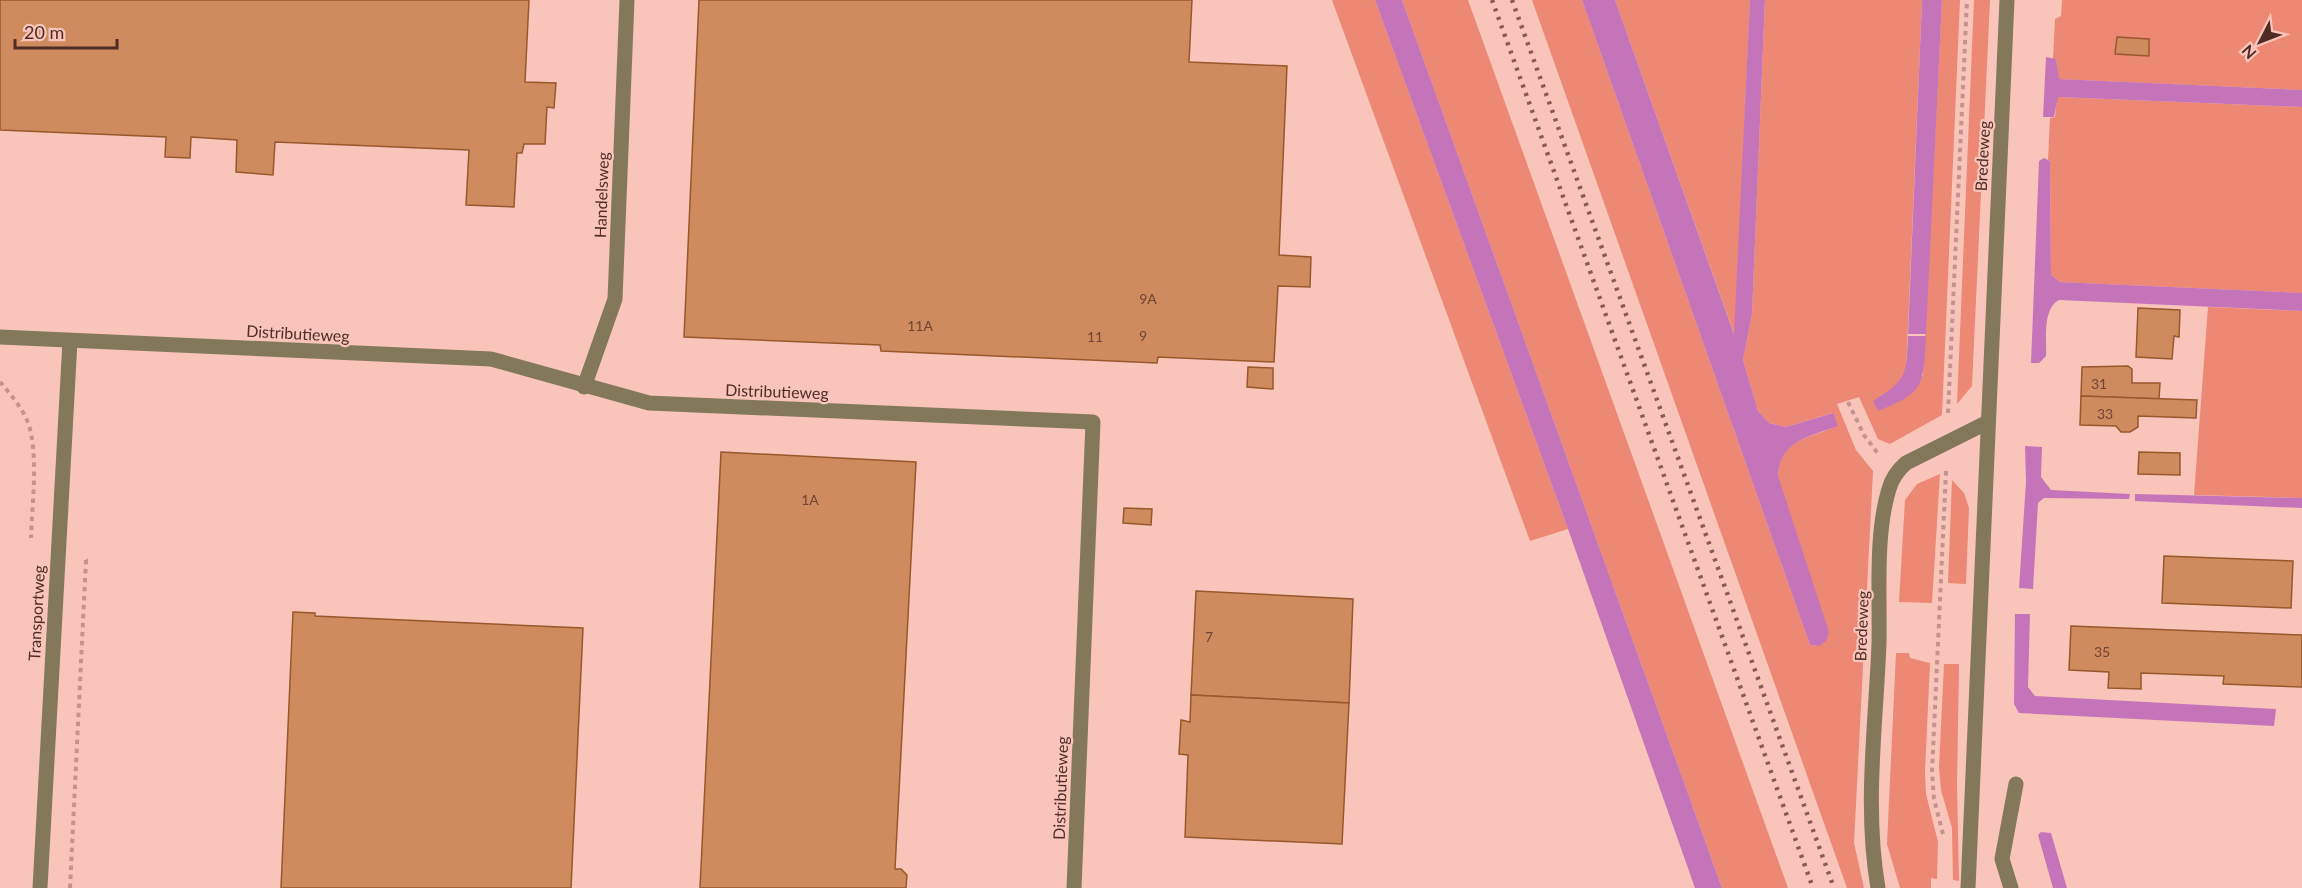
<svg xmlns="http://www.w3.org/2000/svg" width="2302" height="888" font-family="Lato,sans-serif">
<rect width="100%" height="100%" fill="#f9c5ba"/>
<g fill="#ec8874">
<polygon points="1332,0 1375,0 1568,529 1530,541"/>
<polygon points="1402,0 1468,0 1788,888 1722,888"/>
<path d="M1532,0H1582L1810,645L1819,646L1778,476C1780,438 1809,439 1837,426L1832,413L1786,427L1769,423L1758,411L1743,360L1752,314L1765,0H1922L1906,372L1895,387L1874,401L1923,376L1942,0H1960L1942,415L1890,444L1878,439L1859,397L1837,404L1856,450L1873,471L1854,843L1864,888H1847Z"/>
<polygon points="1615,0 1750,0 1735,336"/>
<polygon points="1974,0 1990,0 1972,386 1957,404"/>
<polygon points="2062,0 2302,0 2302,90 2058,79 2056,59 2053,59 2055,19 2061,16"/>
<polygon points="2057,97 2302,107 2302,293 2060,282 2051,275 2050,161 2048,160 2050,118 2055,117"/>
<polygon points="2208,307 2302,311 2302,498 2194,495"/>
<polygon points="1940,474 1932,603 1899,602 1905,500 1917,484"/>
<polygon points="1952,480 1964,493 1969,508 1966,584 1948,583"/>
<polygon points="1896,653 1909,653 1910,658 1930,663 1925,772 1926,794 1938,842 1937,879 1931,878 1931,888 1900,888 1887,844"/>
<polygon points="1944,664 1959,664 1957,786 1959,881 1953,880 1952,828 1941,790 1939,767"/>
</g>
<g fill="#c674ba">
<polygon points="1375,0 1402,0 1722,888 1695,888 1568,529"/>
<path d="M1582,0H1615L1734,334L1750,0H1765L1752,314L1743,360L1758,411L1769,423L1786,427L1833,413L1838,426C1809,437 1780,440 1778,476L1829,632L1826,641L1819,646L1810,645Z"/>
<polygon points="1922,0 1942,0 1926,334 1908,334"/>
<polygon points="2046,57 2056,59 2059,79 2302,90 2302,107 2058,97 2054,117 2043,117"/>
<path d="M2044,158L2050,161L2051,275L2060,282L2302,293V311L2059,300C2042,309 2047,340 2046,356L2039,363H2031L2039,161Z"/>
<path d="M1908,336H1926C1923,385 1926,392 1878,411L1873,401C1908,379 1906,375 1908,336Z"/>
<polygon points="2025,446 2042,447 2041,477 2051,490 2130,494 2129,499 2044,498 2038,503 2033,589 2019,588 2026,482"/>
<polygon points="2135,494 2302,498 2302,508 2135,501"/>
<polygon points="2015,614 2030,614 2028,687 2035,696 2276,709 2274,726 2019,713 2014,704"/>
<polygon points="2041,832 2051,833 2067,888 2053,888 2038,835"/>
</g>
<g fill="#cf8a5e" stroke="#99582c" stroke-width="1.5">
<polygon points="0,0 529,0 525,82 556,83 554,108 547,107 545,144 524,144 522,153 517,153 514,207 466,205 469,150 275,142 273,175 236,172 237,140 191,137 190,158 165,157 166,137 0,130"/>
<polygon points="699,0 1192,0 1189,62 1287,66 1279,255 1311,257 1310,287 1278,286 1274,362 1158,357 1157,363 881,351 880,345 684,337"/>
<polygon points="2117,37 2149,39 2149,56 2115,54"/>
<polygon points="2138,308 2180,310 2179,337 2174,336 2172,359 2136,357"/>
<polygon points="2128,366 2132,369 2132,383 2160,383 2159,399 2081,396 2082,367"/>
<polygon points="1248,367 1273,368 1273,389 1247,387"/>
<polygon points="2081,396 2197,400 2196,418 2138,416 2138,427 2130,432 2121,432 2116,426 2080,425"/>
<polygon points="721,452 916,462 895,869 901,869 907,875 906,888 700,888"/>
<polygon points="2139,452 2180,453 2180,475 2138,474"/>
<polygon points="1124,508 1152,509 1151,525 1123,523"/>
<polygon points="2164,556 2293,561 2291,608 2162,603"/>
<polygon points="1196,591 1353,599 1349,703 1191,695"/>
<polygon points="293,612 315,613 315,616 583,628 571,888 281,888"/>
<polygon points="2071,626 2302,635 2302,687 2223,684 2224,676 2141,673 2141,689 2108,688 2109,672 2069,670"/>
<polygon points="1191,695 1349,703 1342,844 1185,837 1188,755 1179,754 1181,720 1190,722"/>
</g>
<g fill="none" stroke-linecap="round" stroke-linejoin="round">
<g stroke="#c3948b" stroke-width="4" stroke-dasharray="4.5 4.5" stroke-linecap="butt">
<path d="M0,382C11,395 26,412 30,429C38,463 32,503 31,538"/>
<polyline points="1848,402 1864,435 1879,455"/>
<polyline points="1948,413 1967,0"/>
<polyline points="1943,834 1934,799 1932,772 1946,471"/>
<polyline points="70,888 86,560 83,558"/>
</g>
<g stroke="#83795a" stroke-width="15">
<polyline points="0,337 491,359 649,403 1093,422 1074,888"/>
<polyline points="584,387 615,299 627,0"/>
<polyline points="40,888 70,341"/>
<path d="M1878,888C1864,807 1876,724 1879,643C1880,595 1875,534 1889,489C1892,478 1898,470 1906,463L1988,422"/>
<polyline points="1968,888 2007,0"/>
<polyline points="2011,888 2002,859 2016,784"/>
</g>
<g stroke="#855d55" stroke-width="4.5" stroke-dasharray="3 6" stroke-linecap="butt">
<polyline points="1492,0 1813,888"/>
<polyline points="1512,0 1834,888"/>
</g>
</g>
<g text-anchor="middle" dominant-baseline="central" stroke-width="4.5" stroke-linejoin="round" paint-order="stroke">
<g font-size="14" fill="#6f4434">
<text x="1148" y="298">9A</text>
<text x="920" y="325">11A</text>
<text x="1143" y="335">9</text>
<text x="1095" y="336">11</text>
<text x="2099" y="383">31</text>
<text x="2105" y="413">33</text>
<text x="810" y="499">1A</text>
<text x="1209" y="636">7</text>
<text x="2102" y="651">35</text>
</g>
<g font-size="16" fill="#4f2d26" stroke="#f9c5ba">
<text transform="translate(1982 156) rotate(-87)">Bredeweg</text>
<text transform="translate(601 195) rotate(-88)">Handelsweg</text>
<text transform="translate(298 333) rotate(3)">Distributieweg</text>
<text transform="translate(777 391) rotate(2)">Distributieweg</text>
<text transform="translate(36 613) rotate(-87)">Transportweg</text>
<text transform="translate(1861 626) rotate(-88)">Bredeweg</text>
<text transform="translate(1060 788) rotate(-88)">Distributieweg</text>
</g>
</g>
<g transform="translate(2260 42) rotate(228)" stroke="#f9c5ba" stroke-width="4.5" paint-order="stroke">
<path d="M0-4.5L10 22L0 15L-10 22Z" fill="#4f2d26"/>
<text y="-9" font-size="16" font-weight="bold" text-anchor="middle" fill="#4f2d26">N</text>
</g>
<path d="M15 39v9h102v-9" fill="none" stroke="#4f2d26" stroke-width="3"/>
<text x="24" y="39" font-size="18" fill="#4f2d26" stroke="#f9c5ba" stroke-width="4.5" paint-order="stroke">20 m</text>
</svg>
